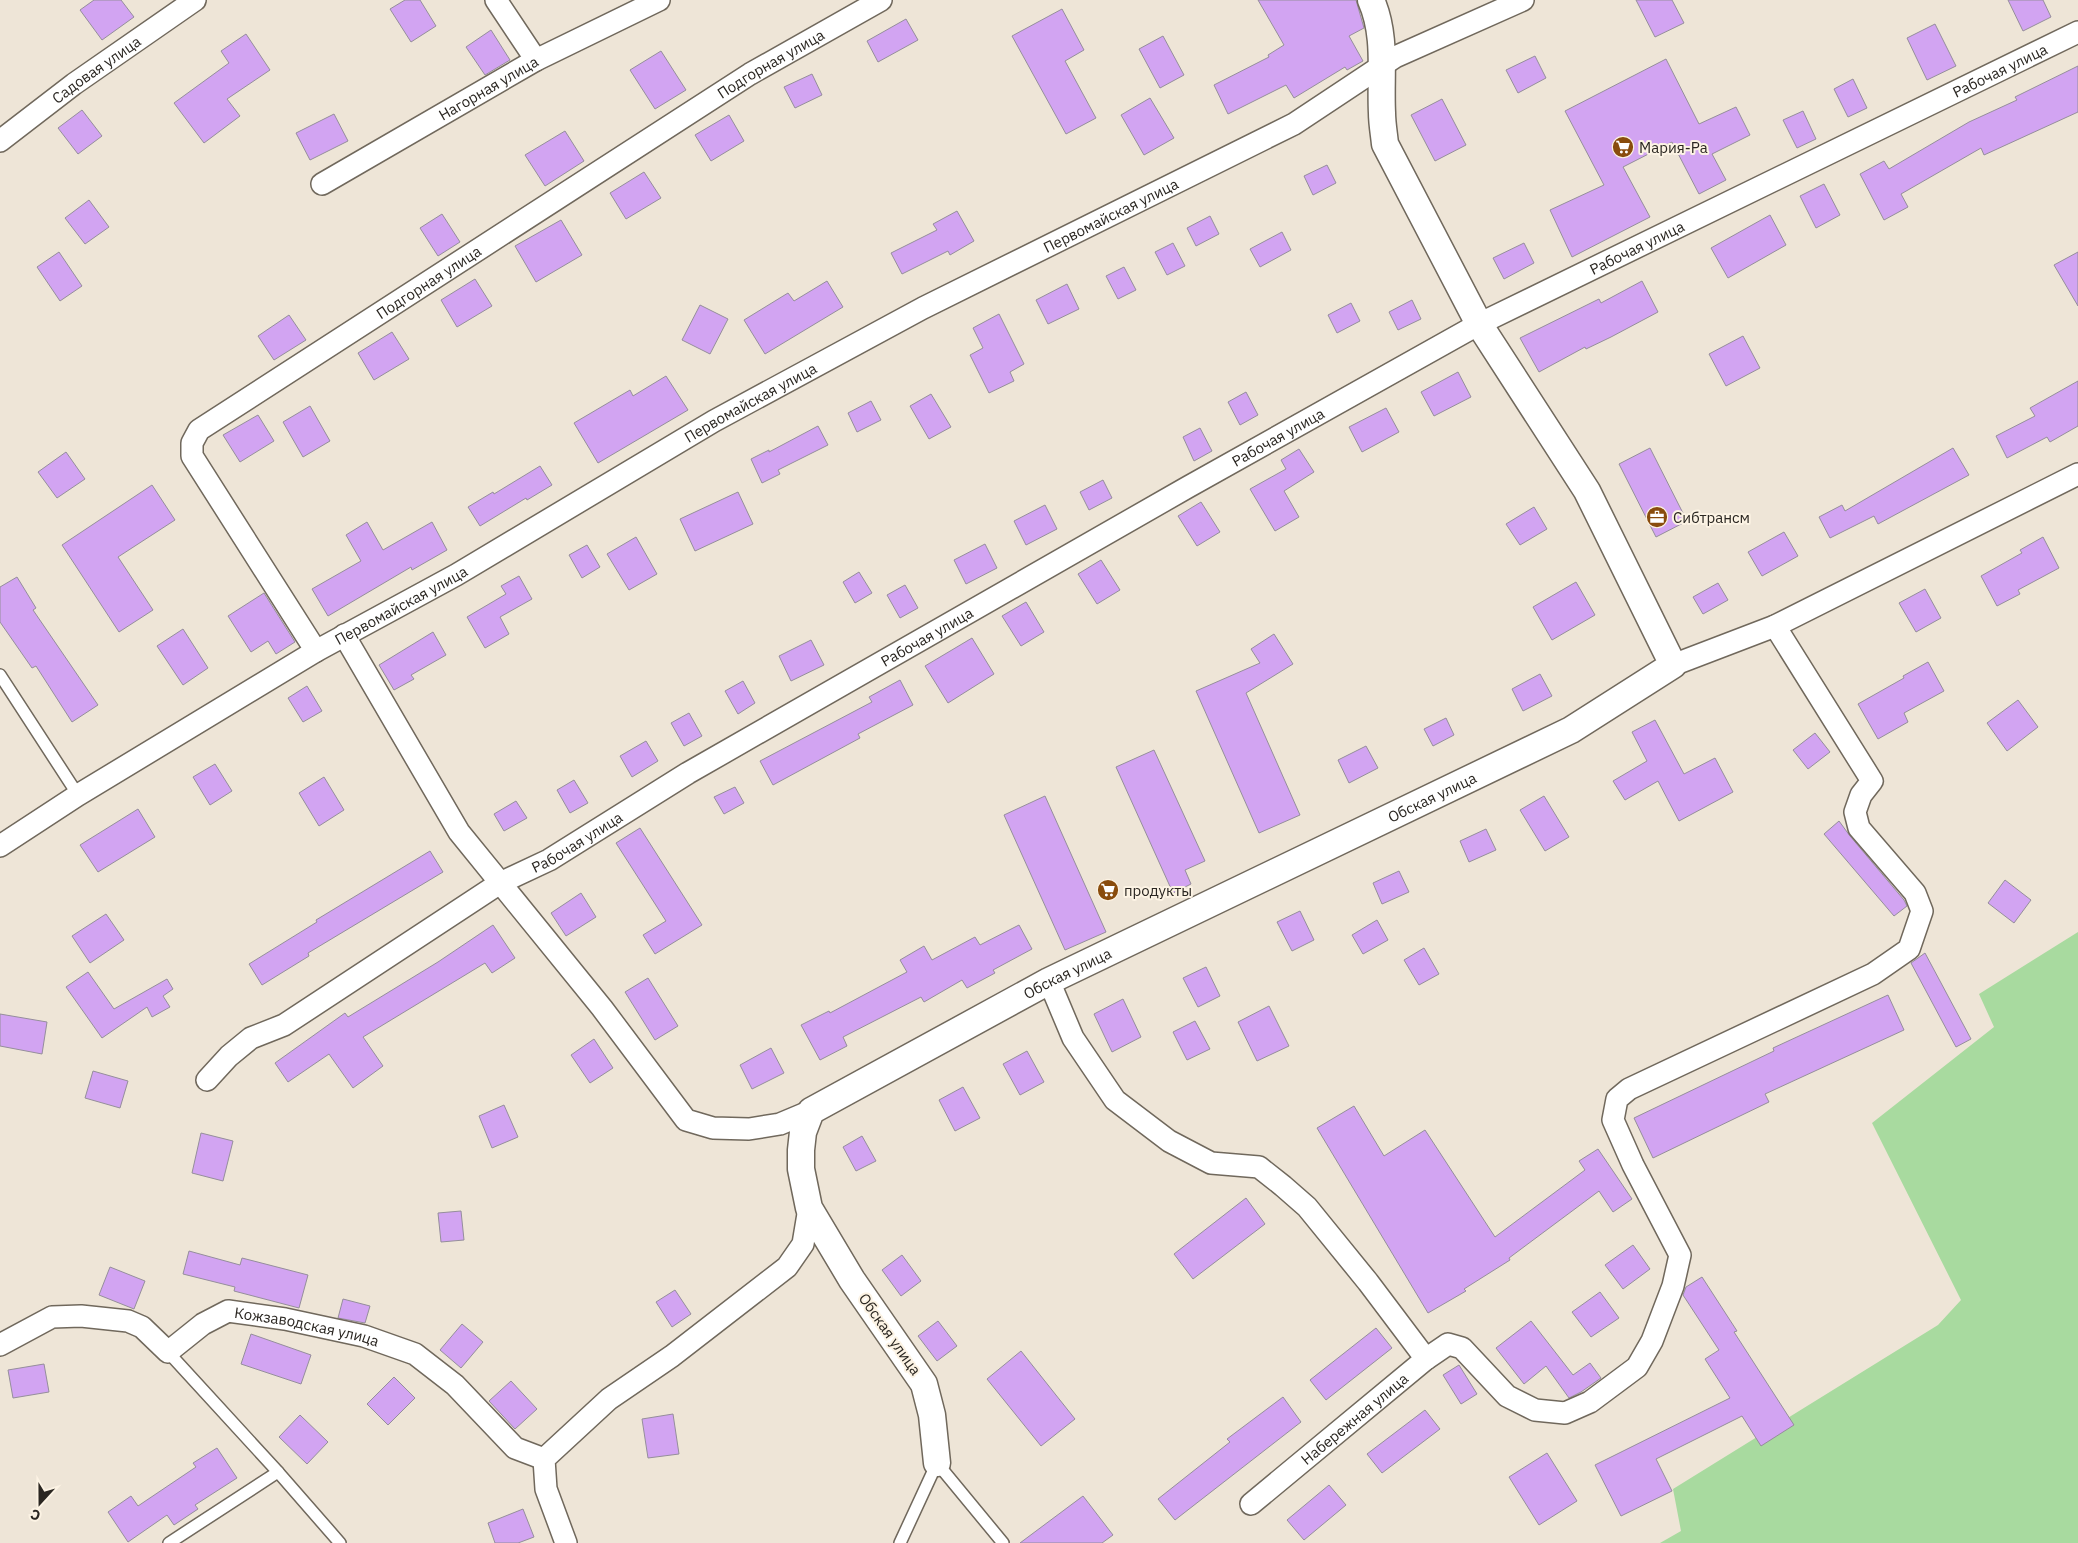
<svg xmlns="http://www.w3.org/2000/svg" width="2078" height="1543" font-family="'IBM Plex Sans',sans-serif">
<rect width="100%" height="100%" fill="#eee5d7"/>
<polygon fill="#a8da9f" points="2078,932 2078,1543 1660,1543 1681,1531 1673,1489 1938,1325 1961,1300 1872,1123 1994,1027 1979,994"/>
<g fill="#d2a4f2" stroke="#958e9b">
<polygon points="94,0 121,0 134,17 102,40 80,10"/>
<polygon points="405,0 420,0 436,26 411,42 390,9"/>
<polygon points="1258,0 1356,0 1364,28 1349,36 1363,61 1347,70 1345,67 1294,98 1286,85 1228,114 1214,85 1269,57 1268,55 1284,45"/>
<polygon points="1636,0 1672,0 1684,23 1655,37"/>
<polygon points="2008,0 2043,0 2051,17 2023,31"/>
<polygon points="1062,9 1084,50 1065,61 1096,118 1066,134 1012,36"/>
<polygon points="906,19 918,40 878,62 867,41"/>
<polygon points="1935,24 1956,66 1927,80 1907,38"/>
<polygon points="491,30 510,60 485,75 466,47"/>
<polygon points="246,34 270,70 227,99 240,116 204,143 174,103 229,63 221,51"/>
<polygon points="1163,36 1184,75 1160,88 1139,49"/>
<polygon points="661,51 686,90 655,109 630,70"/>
<polygon points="1535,56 1546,78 1518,93 1506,70"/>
<polygon points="1666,59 1699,124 1736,107 1750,135 1712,154 1726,180 1699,194 1672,142 1623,167 1650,217 1572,257 1550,210 1604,185 1565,111"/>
<polygon points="2078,66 2078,112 1984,155 1981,148 1901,194 1908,207 1884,220 1860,174 1884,161 1889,169 1969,122 2017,100 2015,97"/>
<polygon points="812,74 822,95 795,108 784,87"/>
<polygon points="1853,79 1867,108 1848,117 1834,89"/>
<polygon points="1150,98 1174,138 1144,155 1121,115"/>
<polygon points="1442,99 1466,145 1435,161 1411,115"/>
<polygon points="82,110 102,136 78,154 58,128"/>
<polygon points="1803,111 1816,139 1797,148 1783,120"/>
<polygon points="334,114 348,141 310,160 296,133"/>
<polygon points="729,115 744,141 711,161 695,135"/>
<polygon points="565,131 584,161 545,186 525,155"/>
<polygon points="1327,165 1336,183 1313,195 1304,176"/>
<polygon points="644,172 661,198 626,219 610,193"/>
<polygon points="1824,184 1840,215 1816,228 1800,196"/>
<polygon points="89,200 109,227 85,244 65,218"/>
<polygon points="957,211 974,241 950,255 948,251 902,274 891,253 937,230 933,224"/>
<polygon points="442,214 460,242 438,256 420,228"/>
<polygon points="1770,215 1786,245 1728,278 1711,248"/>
<polygon points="1210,216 1219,234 1196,246 1187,228"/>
<polygon points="561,220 582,255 536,282 515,246"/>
<polygon points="1282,232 1291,250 1260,267 1250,249"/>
<polygon points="1173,243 1185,266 1167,275 1155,252"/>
<polygon points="1524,243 1534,263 1504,279 1493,258"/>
<polygon points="59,252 82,286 60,301 37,267"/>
<polygon points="2078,252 2078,306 2054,265"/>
<polygon points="1124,267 1136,290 1118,299 1106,276"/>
<polygon points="475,279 492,306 457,327 441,300"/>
<polygon points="827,281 843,307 765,354 744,320 788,293 794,301"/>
<polygon points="1642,281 1658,312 1611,337 1586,349 1585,347 1539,372 1520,338 1599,299 1601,303"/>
<polygon points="1067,284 1079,309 1048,324 1036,300"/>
<polygon points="1412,300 1421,319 1398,330 1389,312"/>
<polygon points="1351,303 1360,321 1337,333 1328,315"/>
<polygon points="700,305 728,319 710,354 682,340"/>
<polygon points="999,314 1024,364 1010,372 1014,381 989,393 970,355 983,348 973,328"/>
<polygon points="289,315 306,340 274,360 258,336"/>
<polygon points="392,332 409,359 374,380 358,353"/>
<polygon points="1743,336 1760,368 1726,386 1709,354"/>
<polygon points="1458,372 1471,397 1434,416 1421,392"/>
<polygon points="666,376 688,410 598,463 574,423 630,390 633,396"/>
<polygon points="2078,381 2078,426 2050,442 2047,437 2007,458 1996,436 2035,416 2030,408"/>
<polygon points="1246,392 1258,415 1240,425 1228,402"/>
<polygon points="931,394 951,427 929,439 910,406"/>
<polygon points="871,401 881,420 857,432 848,413"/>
<polygon points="310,406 330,441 303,457 283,422"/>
<polygon points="1386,408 1399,432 1362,452 1349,427"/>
<polygon points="258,415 274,441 240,462 223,435"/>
<polygon points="818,426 828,445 778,470 780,474 762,483 751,459 769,450 769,452"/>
<polygon points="1200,428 1212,451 1194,461 1183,437"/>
<polygon points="1650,448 1687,521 1656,537 1619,464"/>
<polygon points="1953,448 1969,475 1878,524 1874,516 1830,538 1819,517 1842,505 1845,511"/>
<polygon points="1299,449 1314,472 1284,491 1299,517 1275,531 1250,489 1286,469 1281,460"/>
<polygon points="66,452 85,479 57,498 38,472"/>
<polygon points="540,466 552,485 527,500 526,498 480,526 468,507 493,492 494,494"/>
<polygon points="1103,480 1112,498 1089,510 1080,492"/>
<polygon points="152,485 175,520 118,557 153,610 119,632 62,545"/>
<polygon points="738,492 753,524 695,551 680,519"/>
<polygon points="1201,502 1220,532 1197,546 1178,516"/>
<polygon points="1045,505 1057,529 1026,545 1014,521"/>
<polygon points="1534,507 1547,529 1520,545 1506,524"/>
<polygon points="367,522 383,550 432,522 447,550 412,570 411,567 328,616 312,589 361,561 346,535"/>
<polygon points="1784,532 1798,556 1762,576 1748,552"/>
<polygon points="636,537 657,574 629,590 607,554"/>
<polygon points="2043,537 2059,568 2018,590 2020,594 1997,606 1981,576 2022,553 2020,550"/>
<polygon points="985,544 997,568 966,584 954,560"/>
<polygon points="587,545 600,567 582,578 569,555"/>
<polygon points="1101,560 1120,590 1097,604 1078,574"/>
<polygon points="859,572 872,593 855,603 843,582"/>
<polygon points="519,576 532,599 500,617 509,634 485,648 467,617 506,594 501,586"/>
<polygon points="17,577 36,608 33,610 98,705 72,722 36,666 32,668 0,622 0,587"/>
<polygon points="1576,582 1595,615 1552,640 1533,607"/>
<polygon points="1718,583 1728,600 1703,614 1693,597"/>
<polygon points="905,585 918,608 900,618 887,595"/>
<polygon points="1925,589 1941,618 1916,632 1899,603"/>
<polygon points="264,593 295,642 276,654 268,641 251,652 228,616"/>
<polygon points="1026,602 1044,632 1021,646 1002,616"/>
<polygon points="183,629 208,668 183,685 157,646"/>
<polygon points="433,632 446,655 411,675 414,679 394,690 379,665"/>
<polygon points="1274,634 1293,664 1246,693 1300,815 1259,833 1196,691 1260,663 1251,649"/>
<polygon points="972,638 994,674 948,703 925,666"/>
<polygon points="811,640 824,665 791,681 779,656"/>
<polygon points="1928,662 1944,691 1904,713 1908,722 1878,739 1858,704 1904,678 1903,676"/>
<polygon points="1540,674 1552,696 1523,711 1512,689"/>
<polygon points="900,680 913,705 858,734 860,738 773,785 760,761 872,702 869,697"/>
<polygon points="743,681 755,703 738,714 725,691"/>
<polygon points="307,686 322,711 303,722 288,698"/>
<polygon points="2018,700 2038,727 2007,751 1987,723"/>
<polygon points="689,713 702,736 684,746 671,723"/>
<polygon points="1446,718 1454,735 1433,746 1424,729"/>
<polygon points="1655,720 1684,774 1715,758 1733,792 1679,821 1658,781 1625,800 1613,781 1647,761 1632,732"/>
<polygon points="1815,733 1830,752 1808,769 1793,750"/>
<polygon points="646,741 658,761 632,777 620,756"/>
<polygon points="1366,746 1378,768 1349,783 1338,760"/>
<polygon points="1154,750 1205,861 1185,870 1191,884 1173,893 1116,767"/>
<polygon points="215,764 232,791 210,805 193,777"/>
<polygon points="324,777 344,810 319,826 299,793"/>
<polygon points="574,780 588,803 570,813 557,790"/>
<polygon points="735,787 744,803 724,814 714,797"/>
<polygon points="1045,796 1106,932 1065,950 1004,815"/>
<polygon points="1544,796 1569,837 1545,851 1520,810"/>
<polygon points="516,801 527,818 504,831 494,814"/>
<polygon points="138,809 155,837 98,872 80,845"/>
<polygon points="1839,821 1850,836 1904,900 1907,906 1894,916 1824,834"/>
<polygon points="640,828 702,925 655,954 643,935 666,921 616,843"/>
<polygon points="1486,829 1496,850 1469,862 1460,841"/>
<polygon points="430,851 443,872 308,953 309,956 262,985 249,964 317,922 316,920"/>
<polygon points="1399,871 1409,892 1382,904 1373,883"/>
<polygon points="2005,880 2031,900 2014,923 1988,903"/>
<polygon points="581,893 596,917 566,936 551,913"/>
<polygon points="1300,911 1314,940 1292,951 1277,922"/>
<polygon points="106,914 124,940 90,963 72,936"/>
<polygon points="1377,920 1388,940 1363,954 1352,935"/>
<polygon points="493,925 515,958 492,973 485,963 363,1037 383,1066 353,1088 329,1054 288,1082 275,1063 345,1013 348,1017 438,962"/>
<polygon points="1019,925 1032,949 993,970 995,973 967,988 962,980 924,1002 921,997 843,1037 847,1046 820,1060 801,1025 829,1011 830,1013 907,972 900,960 924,946 932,960 975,937 980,945"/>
<polygon points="1424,948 1439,974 1419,985 1404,960"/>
<polygon points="1925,953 1971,1039 1956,1047 1911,963"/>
<polygon points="1206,967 1220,996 1198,1007 1183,978"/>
<polygon points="88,972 114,1009 167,979 173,989 163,996 170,1007 152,1017 147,1007 102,1038 66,987"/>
<polygon points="648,978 678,1026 655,1040 625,992"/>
<polygon points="1888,995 1904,1030 1765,1094 1769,1102 1653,1158 1634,1118 1774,1051 1773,1048"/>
<polygon points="1123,999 1141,1037 1112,1052 1094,1014"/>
<polygon points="1269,1006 1289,1046 1257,1061 1238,1022"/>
<polygon points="0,1014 47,1022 42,1054 0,1046"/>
<polygon points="1195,1021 1210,1049 1187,1060 1173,1032"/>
<polygon points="594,1039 613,1068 590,1083 571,1055"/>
<polygon points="771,1048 784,1073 752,1089 740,1065"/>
<polygon points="1027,1051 1044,1082 1020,1095 1003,1064"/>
<polygon points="93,1071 128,1081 120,1108 85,1098"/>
<polygon points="963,1087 980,1118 955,1131 939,1100"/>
<polygon points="504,1105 518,1137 492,1148 479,1116"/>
<polygon points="1354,1106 1384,1156 1425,1130 1495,1237 1585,1170 1579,1161 1598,1149 1632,1199 1613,1212 1599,1191 1509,1258 1510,1260 1464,1289 1466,1291 1428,1313 1317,1128"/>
<polygon points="201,1133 233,1141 223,1181 192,1173"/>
<polygon points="862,1136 876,1161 856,1171 843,1147"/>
<polygon points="1246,1198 1265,1224 1193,1279 1174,1254"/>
<polygon points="461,1211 464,1240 441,1242 438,1213"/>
<polygon points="1633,1245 1650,1269 1623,1289 1605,1265"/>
<polygon points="189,1251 240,1265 242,1258 308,1275 299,1308 234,1291 235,1287 183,1274"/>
<polygon points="902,1255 921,1281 901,1296 882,1270"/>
<polygon points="110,1267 145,1281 134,1309 99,1295"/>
<polygon points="1702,1277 1737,1331 1734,1332 1794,1425 1761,1446 1742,1416 1656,1459 1672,1491 1621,1516 1595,1465 1730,1398 1705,1359 1719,1350 1683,1295 1686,1287"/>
<polygon points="675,1290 691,1314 672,1327 656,1302"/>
<polygon points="1600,1292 1619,1318 1591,1337 1572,1312"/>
<polygon points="343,1299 370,1306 365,1323 338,1318"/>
<polygon points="938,1321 957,1346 937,1361 918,1336"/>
<polygon points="1531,1321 1573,1375 1590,1363 1601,1378 1581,1392 1569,1398 1546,1366 1524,1384 1496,1348"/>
<polygon points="462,1324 483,1342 461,1368 440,1350"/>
<polygon points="1376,1328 1392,1348 1326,1400 1310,1380"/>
<polygon points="251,1334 311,1355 301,1384 241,1364"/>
<polygon points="1021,1351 1075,1419 1041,1446 987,1379"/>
<polygon points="44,1364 49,1392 13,1398 8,1370"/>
<polygon points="1459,1365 1477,1394 1461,1404 1443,1375"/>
<polygon points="394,1377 415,1398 388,1425 367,1404"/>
<polygon points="511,1381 537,1409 515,1429 489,1401"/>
<polygon points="1283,1397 1301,1422 1175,1520 1158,1499 1230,1442 1227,1439"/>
<polygon points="1425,1410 1440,1429 1382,1473 1367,1454"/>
<polygon points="673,1414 679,1454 648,1458 642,1419"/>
<polygon points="300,1415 328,1442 307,1464 279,1437"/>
<polygon points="217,1448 237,1478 195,1505 198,1509 174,1525 167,1515 128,1542 108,1512 131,1496 138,1506 196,1467 193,1463"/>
<polygon points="1547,1453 1577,1501 1539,1525 1509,1477"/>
<polygon points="1329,1485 1346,1505 1304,1540 1287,1520"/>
<polygon points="1083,1496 1113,1535 1102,1543 1020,1543"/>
<polygon points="523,1509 534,1537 518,1543 495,1543 488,1523"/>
</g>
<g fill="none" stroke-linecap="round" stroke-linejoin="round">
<g stroke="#70685c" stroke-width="14">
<g id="service">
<polyline points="0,675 78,795"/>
<polyline points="168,1352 278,1472 169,1543"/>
<polyline points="278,1472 340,1543"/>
<polyline points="900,1543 937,1463 1003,1543"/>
</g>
</g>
<g stroke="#70685c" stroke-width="24">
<g id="minor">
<polyline points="496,0 536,60"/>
<path id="s1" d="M0,141L74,84L195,0"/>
<path id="s2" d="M322,184L536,60L659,0"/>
<polyline points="344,635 459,832 602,1008 686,1120 713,1128 749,1129 780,1124 811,1111"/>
<path id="s3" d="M316,651L192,456V443L199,430L750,74L881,0"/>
<polyline points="1673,665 1775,626 2078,474"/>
<path id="s4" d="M0,846L78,795L316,651L456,575L714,421L923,308L1294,124L1395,57L1523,0"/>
<polyline points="1049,981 1073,1038 1115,1100 1169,1141 1211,1163 1259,1167 1283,1186 1307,1207 1368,1282 1426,1359"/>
<path id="s5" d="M207,1080L229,1056L251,1038L284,1025L500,883L549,860L688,773L1188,487L1479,324L2078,32"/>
<path id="s6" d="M0,1345L52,1317L81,1316L128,1321L142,1327L168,1352L203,1324L228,1311L285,1319L364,1336L415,1354L455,1385L515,1448L544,1459"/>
<path id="s7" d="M1251,1504L1426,1359L1448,1344L1462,1348L1507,1396L1535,1410L1565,1413L1590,1402L1637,1367L1652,1341L1673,1286L1680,1255L1633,1165L1613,1120L1617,1099L1629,1089L1873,974L1909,949L1922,911L1915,893L1859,828L1855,812L1861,795L1872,781L1775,626"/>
<polyline points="566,1543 546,1489 544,1459 609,1399 672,1356 787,1267 803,1244 809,1208"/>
</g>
</g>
<g stroke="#70685c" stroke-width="29">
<g id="tertiary">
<path id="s8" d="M937,1463L932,1415L924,1384L852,1280L809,1208L801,1169V1150L803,1132L811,1111L1049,981L1571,730L1673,665L1587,491L1479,324L1385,144C1384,134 1382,123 1382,113C1380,75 1387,36 1371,0"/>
</g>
</g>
<use href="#service" stroke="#fff" stroke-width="11"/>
<use href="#minor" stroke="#fff" stroke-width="21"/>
<use href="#tertiary" stroke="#fff" stroke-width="26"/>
</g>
<defs>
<g id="supermarket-disc" transform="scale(1.125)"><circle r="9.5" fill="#894c0d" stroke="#fcf3e4"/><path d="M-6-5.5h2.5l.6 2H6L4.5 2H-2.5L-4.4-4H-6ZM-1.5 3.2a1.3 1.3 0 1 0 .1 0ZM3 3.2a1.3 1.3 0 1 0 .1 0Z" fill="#fff"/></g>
<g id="office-disc" transform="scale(1.125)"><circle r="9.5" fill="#894c0d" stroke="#fcf3e4"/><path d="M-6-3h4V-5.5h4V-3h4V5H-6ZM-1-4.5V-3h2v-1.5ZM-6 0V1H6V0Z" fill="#fff"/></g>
</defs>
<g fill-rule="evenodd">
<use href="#supermarket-disc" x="1623" y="147"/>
<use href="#office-disc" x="1657" y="517"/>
<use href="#supermarket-disc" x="1108" y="890"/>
</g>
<g text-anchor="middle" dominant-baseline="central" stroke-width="4" stroke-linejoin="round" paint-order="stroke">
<g font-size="15" fill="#2a2621" stroke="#fcf3e4">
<text stroke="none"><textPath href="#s3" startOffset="938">Подгорная улица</textPath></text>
<text stroke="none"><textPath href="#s1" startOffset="120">Садовая улица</textPath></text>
<text stroke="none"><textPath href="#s5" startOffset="2062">Рабочая улица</textPath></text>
<text stroke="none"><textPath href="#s2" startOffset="192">Нагорная улица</textPath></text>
<text stroke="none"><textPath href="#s4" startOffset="1278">Первомайская улица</textPath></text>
<text stroke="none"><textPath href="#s5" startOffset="1658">Рабочая улица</textPath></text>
<text stroke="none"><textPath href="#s3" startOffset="532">Подгорная улица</textPath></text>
<text stroke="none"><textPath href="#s4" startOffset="872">Первомайская улица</textPath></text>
<text stroke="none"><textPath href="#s5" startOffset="1252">Рабочая улица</textPath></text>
<text stroke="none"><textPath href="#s4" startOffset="468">Первомайская улица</textPath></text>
<text stroke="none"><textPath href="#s5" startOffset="848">Рабочая улица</textPath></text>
<text stroke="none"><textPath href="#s8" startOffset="1086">Обская улица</textPath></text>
<text stroke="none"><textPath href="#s5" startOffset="442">Рабочая улица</textPath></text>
<text stroke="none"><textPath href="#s8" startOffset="681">Обская улица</textPath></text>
<text stroke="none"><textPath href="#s6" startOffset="340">Кожзаводская улица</textPath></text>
<text transform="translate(890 1334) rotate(55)">Обская улица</text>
<text stroke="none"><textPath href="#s7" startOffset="134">Набережная улица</textPath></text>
</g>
<g font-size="15" fill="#2a2621" stroke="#fcf3e4" text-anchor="start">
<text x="1639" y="147">Мария-Ра</text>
<text x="1673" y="517">Сибтрансм</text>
<text x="1124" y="890">продукты</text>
</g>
</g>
<g transform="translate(40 1503) rotate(201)" stroke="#fcf3e4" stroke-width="4" paint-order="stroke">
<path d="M0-4L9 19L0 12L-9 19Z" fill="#2a2621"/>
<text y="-8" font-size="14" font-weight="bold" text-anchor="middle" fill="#2a2621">С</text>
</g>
</svg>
